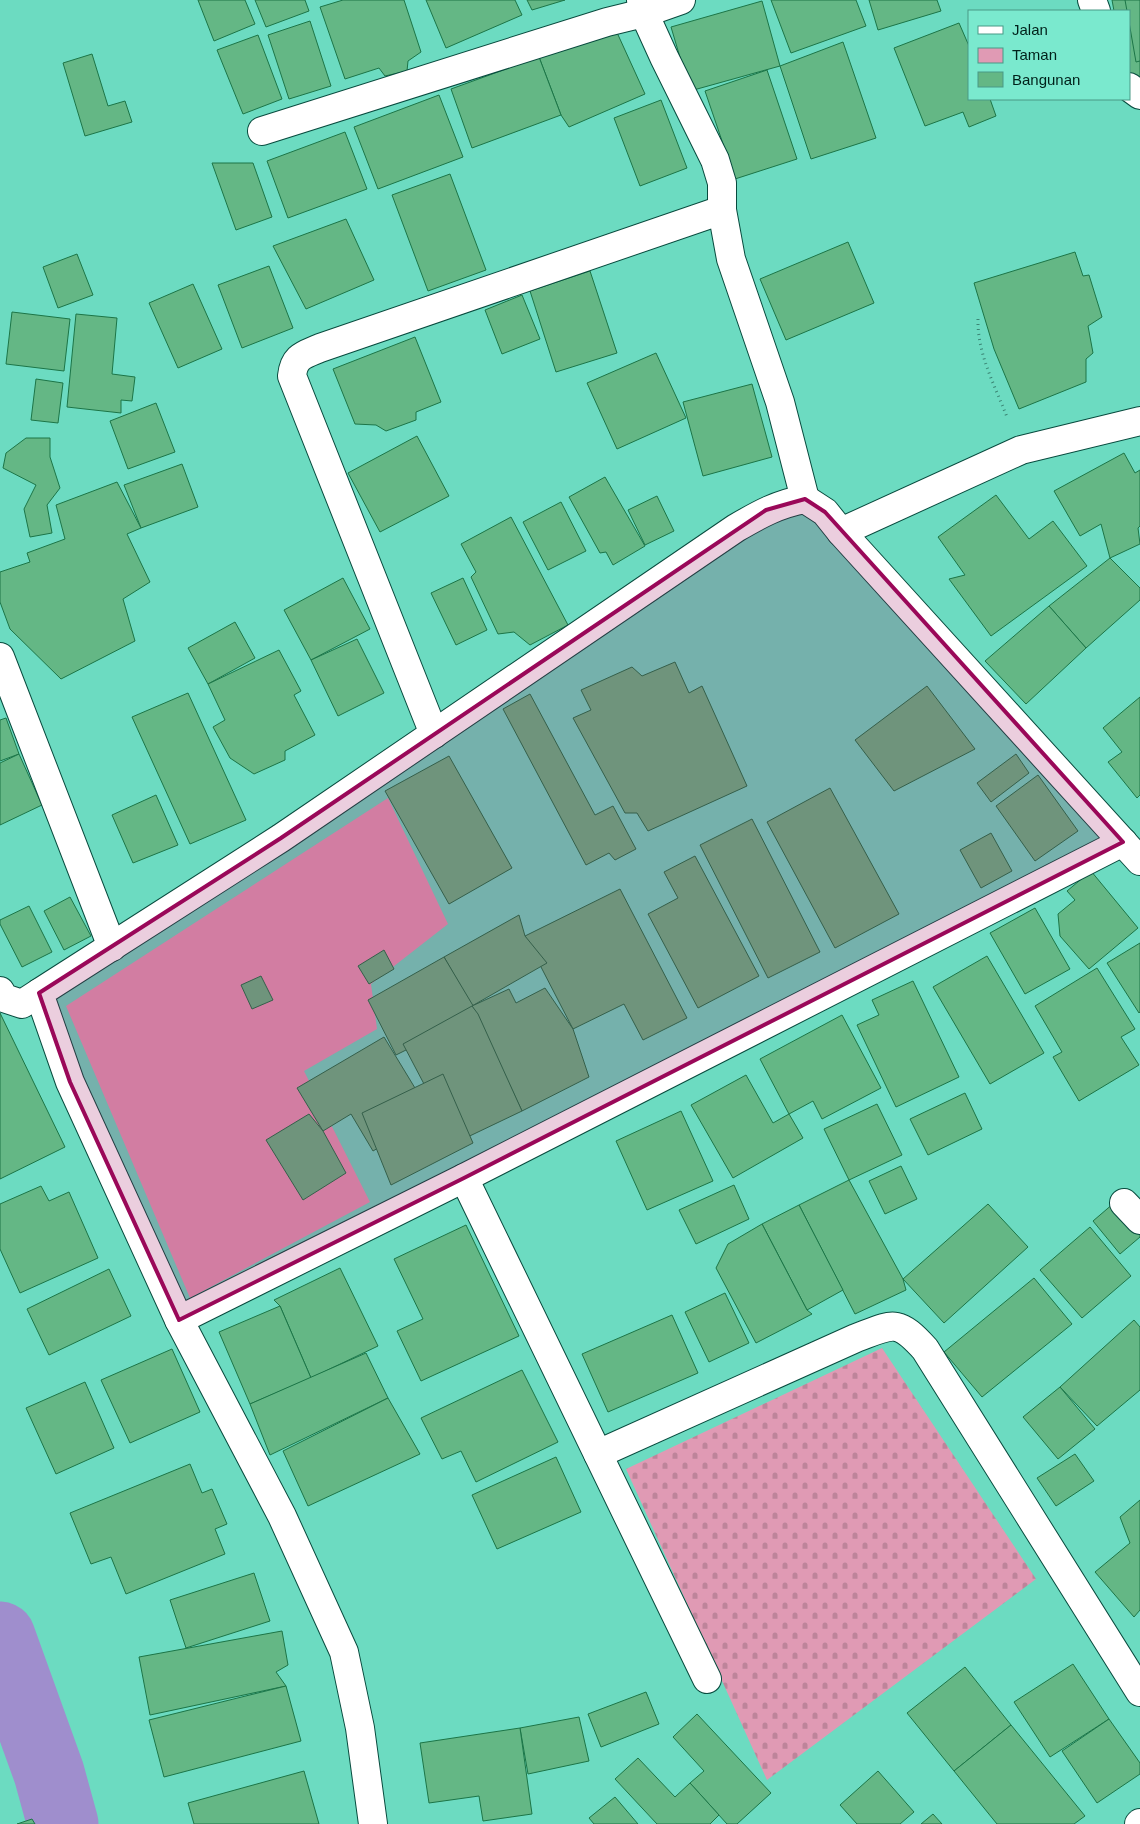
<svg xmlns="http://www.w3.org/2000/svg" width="1140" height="1824" font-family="Arial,sans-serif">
<defs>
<pattern id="cemetery-stones" width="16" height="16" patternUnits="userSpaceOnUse" patternTransform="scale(1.25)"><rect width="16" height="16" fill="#e09ab4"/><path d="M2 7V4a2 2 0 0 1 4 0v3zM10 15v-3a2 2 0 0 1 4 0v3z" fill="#be849a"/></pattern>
</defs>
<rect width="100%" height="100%" fill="#6cdbc1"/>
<polygon fill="#e09ab4" points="388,798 448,924 371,984 377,1029 304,1071 370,1202 190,1298 66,1006"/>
<polygon fill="url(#cemetery-stones)" points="882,1348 1036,1579 767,1780 626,1469"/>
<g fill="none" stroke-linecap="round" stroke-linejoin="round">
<polyline stroke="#9f8ecd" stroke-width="71" points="0,1637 49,1773 63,1824"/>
</g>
<g fill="#64b785" stroke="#1c7547">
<polygon points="198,0 245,0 255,24 214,41"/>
<polygon points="255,0 305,0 309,11 266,27"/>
<polygon points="343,0 404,0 421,52 408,61 407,71 385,76 379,68 345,79 320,7"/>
<polygon points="426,0 515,0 522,15 446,48"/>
<polygon points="527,0 565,0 532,10"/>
<polygon points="771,0 856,0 866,26 791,53"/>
<polygon points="869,0 937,0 941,11 878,30"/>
<polygon points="1112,0 1140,0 1140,83 1129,83 1129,11 1114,11"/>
<polygon points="1125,0 1140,0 1140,61 1136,62 1129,22 1129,11 1127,11"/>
<polygon points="762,1 780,66 690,91 671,27"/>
<polygon points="310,21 331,86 289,99 268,35"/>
<polygon points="959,23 969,46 969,99 990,99 996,116 969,127 963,112 925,126 894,48"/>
<polygon points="614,26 645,94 569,127 561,115 539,57"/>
<polygon points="258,35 282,99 243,114 217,50"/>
<polygon points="843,42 876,138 811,159 780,66"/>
<polygon points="92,54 108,106 125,101 132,122 85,136 63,63"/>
<polygon points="539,57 561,115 472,148 451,89"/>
<polygon points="767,70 797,159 735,179 705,91"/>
<polygon points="439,95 463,157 378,189 354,127"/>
<polygon points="661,100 687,168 640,186 614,118"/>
<polygon points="345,132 367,189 288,218 267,161"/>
<polygon points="212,163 253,163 272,217 236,230"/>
<polygon points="450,174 486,270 428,291 392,195"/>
<polygon points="346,219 374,280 306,309 273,246"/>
<polygon points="848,242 874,303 786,340 760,279"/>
<polygon points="1075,252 1083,276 1089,275 1102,317 1088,326 1093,353 1086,359 1086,382 1019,409 994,349 974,283"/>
<polygon points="77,254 93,295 58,308 43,267"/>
<polygon points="269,266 293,328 242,348 218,285"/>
<polygon points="590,271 617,353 556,372 530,291"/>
<polygon points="193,284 222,349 178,368 149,303"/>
<polygon points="522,295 540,339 502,354 485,310"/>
<polygon points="12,312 70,319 64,371 6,364"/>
<polygon points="76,314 117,318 112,374 135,377 132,401 121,400 121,413 67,407"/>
<polygon points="415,337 441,402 416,412 416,420 386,431 376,425 355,424 333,369"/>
<polygon points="656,353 686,418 617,449 587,383"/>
<polygon points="36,379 63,383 58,423 31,420"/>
<polygon points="752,384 772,457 703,476 683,402"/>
<polygon points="156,403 175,452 128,469 110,421"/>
<polygon points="417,436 449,496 380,532 348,473"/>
<polygon points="26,438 50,438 50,457 60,488 47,505 52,533 30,537 24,509 36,485 3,468 6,453"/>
<polygon points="1124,453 1135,473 1140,470 1140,526 1138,528 1140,544 1110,558 1101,524 1080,536 1054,491"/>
<polygon points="182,464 198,507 141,528 124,485"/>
<polygon points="605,477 645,546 613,565 606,552 600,553 569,497"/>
<polygon points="117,482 141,528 127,534 150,582 123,599 135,641 61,679 10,629 0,602 0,572 30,562 27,553 65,539 56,505"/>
<polygon points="996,495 1029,539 1053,521 1087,566 991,636 949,579 965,575 938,537"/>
<polygon points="657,496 674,531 645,545 628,510"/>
<polygon points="561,502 586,551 548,570 523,522"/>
<polygon points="511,517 568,625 530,645 514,632 498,634 471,577 476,572 461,544"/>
<polygon points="1110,558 1140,588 1140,600 1086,648 1049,606"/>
<polygon points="343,578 370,629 311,660 284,610"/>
<polygon points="463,578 487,630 456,645 431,593"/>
<polygon points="1049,606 1086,648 1026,704 985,661"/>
<polygon points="235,622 255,658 208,684 188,648"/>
<polygon points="357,639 384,693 338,716 311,660"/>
<polygon points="279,650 301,691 294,695 315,735 285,751 285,760 254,774 230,758 213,727 225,720 208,684"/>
<polygon points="675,662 689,693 702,686 747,786 648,831 637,813 625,813 573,718 591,710 581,690 632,667 642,676"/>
<polygon points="927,686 975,749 894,791 855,740"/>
<polygon points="188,693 246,820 190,844 132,717"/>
<polygon points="530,694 595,815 613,806 636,849 615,860 609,853 586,865 503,709"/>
<polygon points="1140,697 1140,795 1137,798 1108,762 1122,752 1103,728"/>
<polygon points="6,718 19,754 0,761 0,720"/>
<polygon points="19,754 42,805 0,825 0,763"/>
<polygon points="1016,754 1029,773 991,802 977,783"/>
<polygon points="449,756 512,868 449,904 385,791"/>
<polygon points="1038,775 1078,831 1035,861 996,806"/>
<polygon points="830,788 899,914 835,948 767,822"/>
<polygon points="156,795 178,845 133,863 112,815"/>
<polygon points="752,819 820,952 768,978 700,845"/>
<polygon points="991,833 1012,871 981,888 960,850"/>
<polygon points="695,856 759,976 698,1008 648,914 678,898 664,872"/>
<polygon points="1091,871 1138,928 1089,969 1060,936 1058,914 1075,900 1067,891"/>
<polygon points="620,889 687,1018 643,1040 624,1004 573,1029 525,936"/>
<polygon points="70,897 91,936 64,950 44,911"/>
<polygon points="29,906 52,952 22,967 0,924 0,920"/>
<polygon points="1035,908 1070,969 1025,994 990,933"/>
<polygon points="519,915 525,936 547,963 472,1006 444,957"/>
<polygon points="1140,943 1140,1012 1139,1013 1107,963"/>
<polygon points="384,950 394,969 369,984 358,966"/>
<polygon points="987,956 1044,1053 990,1084 933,987"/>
<polygon points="444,957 478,1014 396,1055 368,1000"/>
<polygon points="1097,968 1135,1029 1121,1037 1139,1065 1079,1101 1053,1057 1062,1052 1035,1006"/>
<polygon points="261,976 273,1000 252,1009 241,985"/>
<polygon points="913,981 959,1077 896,1107 857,1025 879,1015 872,1000"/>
<polygon points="545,988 573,1029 589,1077 522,1111 472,1006 509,989 516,1003"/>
<polygon points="472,1006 478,1014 522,1111 455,1143 403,1044"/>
<polygon points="0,1013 65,1147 0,1179"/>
<polygon points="842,1015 881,1088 822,1119 813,1101 789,1114 760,1059"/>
<polygon points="384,1037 432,1116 373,1151 351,1114 323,1131 297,1088"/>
<polygon points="443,1074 473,1143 391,1185 362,1113"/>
<polygon points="746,1075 773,1123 789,1114 803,1138 733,1178 691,1105"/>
<polygon points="965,1093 982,1129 928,1155 910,1119"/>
<polygon points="877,1104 902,1155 849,1180 824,1129"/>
<polygon points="681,1111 713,1181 647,1210 616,1141"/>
<polygon points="309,1114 323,1131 346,1173 303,1200 266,1140"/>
<polygon points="901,1166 917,1199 885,1214 869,1181"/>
<polygon points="849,1180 903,1279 906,1290 855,1314 799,1205"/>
<polygon points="734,1185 749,1219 696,1244 679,1210"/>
<polygon points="41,1186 49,1201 69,1192 98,1258 20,1293 0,1249 0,1204"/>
<polygon points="1114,1203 1140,1234 1140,1237 1120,1254 1093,1221"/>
<polygon points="988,1204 1028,1247 944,1323 903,1279"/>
<polygon points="799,1205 843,1290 807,1310 762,1224"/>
<polygon points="762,1224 807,1310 812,1314 756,1343 716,1268 728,1244"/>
<polygon points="466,1225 519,1336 421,1381 397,1331 423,1319 394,1259"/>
<polygon points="1090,1227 1131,1276 1082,1318 1040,1270"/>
<polygon points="340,1268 378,1346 311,1378 280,1306 274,1300"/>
<polygon points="109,1269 131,1316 49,1355 27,1309"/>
<polygon points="1034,1278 1072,1324 982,1397 944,1352"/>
<polygon points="725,1293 749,1343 709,1362 685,1312"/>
<polygon points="280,1306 311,1378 250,1404 219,1332"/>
<polygon points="672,1315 698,1373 608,1412 582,1354"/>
<polygon points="1134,1320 1140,1327 1140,1390 1097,1426 1060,1387"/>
<polygon points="172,1349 200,1412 130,1443 101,1380"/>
<polygon points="366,1353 388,1398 270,1455 250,1404"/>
<polygon points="522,1370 558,1442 476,1482 461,1451 442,1459 421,1418"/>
<polygon points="85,1382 114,1448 56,1474 26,1408"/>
<polygon points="1060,1387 1095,1429 1058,1459 1023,1417"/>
<polygon points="388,1398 420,1454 308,1506 283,1451"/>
<polygon points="1075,1454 1094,1481 1056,1506 1037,1478"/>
<polygon points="556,1457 581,1512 497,1549 472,1495"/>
<polygon points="190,1464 202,1493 212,1489 227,1524 215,1529 225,1554 126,1594 111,1557 91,1564 70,1513"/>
<polygon points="1140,1500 1140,1610 1134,1617 1095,1572 1130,1543 1120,1517"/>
<polygon points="254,1573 270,1621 186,1648 170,1600"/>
<polygon points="282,1631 288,1665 276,1672 286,1686 150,1715 139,1657"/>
<polygon points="1073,1664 1109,1719 1050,1757 1014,1702"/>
<polygon points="965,1667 1011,1725 954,1771 907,1713"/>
<polygon points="286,1686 301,1741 164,1777 149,1720"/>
<polygon points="646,1692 659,1724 601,1747 588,1714"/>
<polygon points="697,1714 771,1793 737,1824 727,1824 690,1783 704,1771 673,1737"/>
<polygon points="579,1717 589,1761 528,1774 520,1728"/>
<polygon points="1109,1719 1140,1763 1140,1774 1097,1803 1062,1751"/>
<polygon points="1011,1725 1085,1816 1074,1824 997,1824 954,1771"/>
<polygon points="520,1728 532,1814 483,1821 479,1796 429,1803 420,1743"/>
<polygon points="638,1758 675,1797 690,1783 719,1815 710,1824 657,1824 615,1779"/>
<polygon points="304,1771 319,1824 194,1824 188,1803"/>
<polygon points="878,1771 914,1812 900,1824 857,1824 840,1805"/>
<polygon points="615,1797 638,1824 594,1824 589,1818"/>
<polygon points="933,1814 942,1824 921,1824"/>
<polygon points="32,1819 35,1824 17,1824"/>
</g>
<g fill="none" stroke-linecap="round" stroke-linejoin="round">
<g stroke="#084b3e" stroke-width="30">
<g id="street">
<polyline points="641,0 644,13 664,57 715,160 722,183 722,210 731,259 780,402 805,499"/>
<polyline points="1092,0 1096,11"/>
<polyline points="1129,87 1140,95"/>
<polyline points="262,131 607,22 644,13 681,0"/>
<polyline points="841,532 1021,450 1140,421"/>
<polyline points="0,657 112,947"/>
<path d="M434,734L292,376C294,356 304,355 320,348L722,210"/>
<polyline points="0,991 4,998 22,1004 39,993"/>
<polyline points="464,1178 707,1679"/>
<polyline points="1124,1203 1140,1220"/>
<polyline points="179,1320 464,1178 1123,842"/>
<path d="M598,1454L856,1338C893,1324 897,1318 925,1349L1140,1692"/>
<path d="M373,1824L360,1728L344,1652L282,1516L179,1320L70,1082L39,993L281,838L736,528C760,514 778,504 805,499L825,512L841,532L1140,861"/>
<polyline points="1139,1824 1140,1823"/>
</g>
</g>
<path stroke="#3b8675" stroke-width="3" stroke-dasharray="1 4" stroke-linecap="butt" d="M978,319C977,353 995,386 1007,417"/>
<use href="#street" stroke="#fff" stroke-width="28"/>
</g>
<path fill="#9a0859" fill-opacity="0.2" stroke="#9a0859" stroke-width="4" stroke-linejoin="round" d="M805,499L825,512L1123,842L464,1178L179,1320L70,1082L39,993L281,838L766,510Z"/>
<rect x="968" y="10" width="162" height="90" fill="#7ae9ce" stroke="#499986"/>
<rect x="978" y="26" width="25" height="8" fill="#ffffff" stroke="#499986"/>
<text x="1012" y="35" font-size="15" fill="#00211a">Jalan</text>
<rect x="978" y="48" width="25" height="15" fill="#e09ab4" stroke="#499986"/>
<text x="1012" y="60" font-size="15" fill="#00211a">Taman</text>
<rect x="978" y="72" width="25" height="15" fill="#64b785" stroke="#499986"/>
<text x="1012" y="85" font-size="15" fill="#00211a">Bangunan</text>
</svg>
